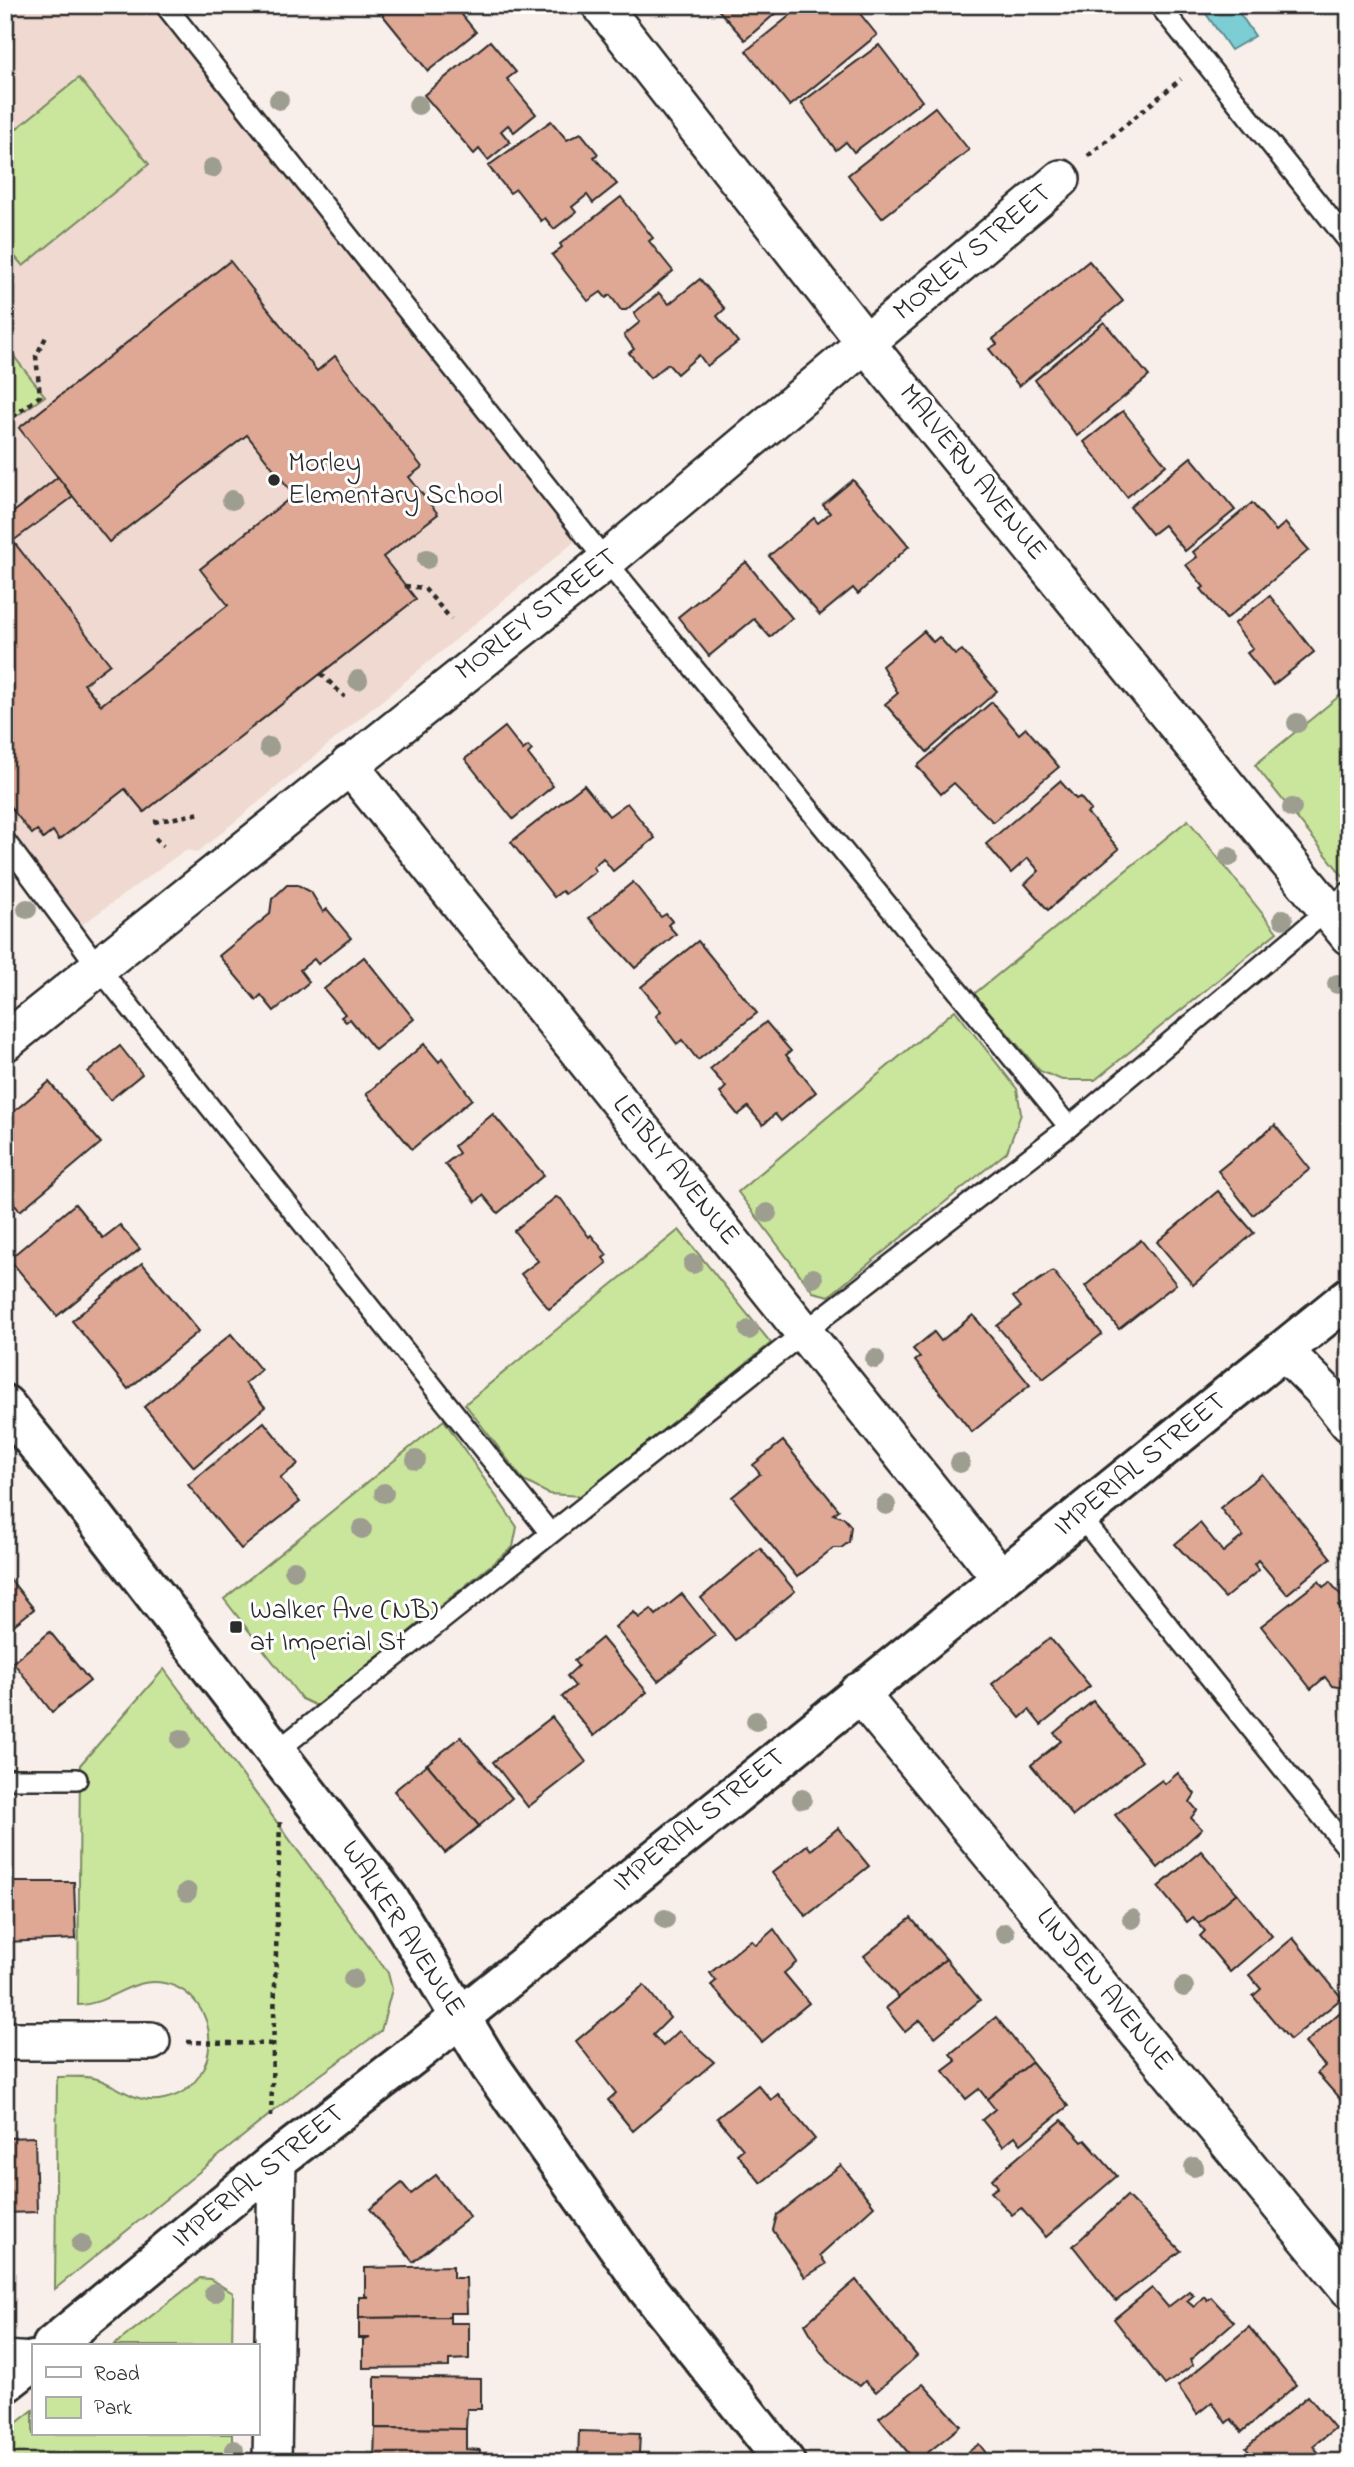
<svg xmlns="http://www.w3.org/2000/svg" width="1354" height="2467" font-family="'Indie Flower',sans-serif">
<rect width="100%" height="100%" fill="#f8eeea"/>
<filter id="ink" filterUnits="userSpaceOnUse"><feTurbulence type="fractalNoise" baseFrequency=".0143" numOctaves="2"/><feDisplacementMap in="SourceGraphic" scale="14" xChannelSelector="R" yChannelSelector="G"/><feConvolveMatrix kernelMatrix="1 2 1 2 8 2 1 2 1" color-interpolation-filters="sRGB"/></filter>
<g filter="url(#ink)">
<polygon fill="#f0d9d0" points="5,5 165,5 585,533 198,852 185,850 72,932 5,841"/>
<g fill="#cae59c" stroke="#7a8864" stroke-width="2">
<polygon points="79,78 149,164 23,266 5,245 5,138"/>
<polygon points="5,345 45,396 5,424"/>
<polygon points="1349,688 1349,871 1343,876 1255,765"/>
<polygon points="1188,820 1277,932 1095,1080 1062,1080 1040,1071 974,994"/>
<polygon points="955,1010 1017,1089 1021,1114 1007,1152 829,1296 813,1292 738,1192"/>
<polygon points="679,1230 771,1343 581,1496 549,1494 524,1481 465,1404"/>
<polygon points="444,1420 517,1527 513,1547 317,1706 302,1699 224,1599"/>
<path d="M164,1669L388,1973L392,1989L381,2031L305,2086L55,2289L57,2077C71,2077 87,2075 100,2080C122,2088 138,2105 164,2099C225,2086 224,1996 164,1983C132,1976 109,2005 78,2005L80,1765Z"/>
<polygon points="200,2278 210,2279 233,2293 232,2346 113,2346"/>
<polygon points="33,2410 33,2434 232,2434 232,2462 5,2462 5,2432"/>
</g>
<polygon fill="#7ccdd4" stroke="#5c8c90" stroke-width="2" points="1200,5 1234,5 1255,36 1231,50"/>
<g fill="#dea895" stroke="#2b2b2b" stroke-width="2">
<polygon points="390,5 454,5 476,32 428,71 381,13"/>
<polygon points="714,5 785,5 745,40"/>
<polygon points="803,5 853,5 877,35 790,106 746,51"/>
<polygon points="490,41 516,72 507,79 536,114 514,132 508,125 501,131 510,142 488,160 479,149 474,154 424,95"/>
<polygon points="879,45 922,101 854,152 846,142 836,150 801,103"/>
<polygon points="935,107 969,150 882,218 848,175"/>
<polygon points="551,121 567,140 581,133 598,154 594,157 617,184 593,203 587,195 572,207 576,212 554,229 545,218 541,221 516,189 510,193 488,166"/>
<polygon points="621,197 653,238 649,241 673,271 626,310 621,310 610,295 606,298 601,292 588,301 552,255 562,247 560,244"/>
<polygon points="230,261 317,371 335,356 422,467 409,477 438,514 383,557 416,599 144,812 125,789 59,840 53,831 43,839 37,830 32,834 5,800 5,531 110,664 84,684 101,705 228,605 200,569 294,495 247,435 109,542 19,428"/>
<polygon points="1089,261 1123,301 1019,386 989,349 997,344 993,339"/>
<polygon points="700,279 725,309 717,316 738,342 707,366 699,355 677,374 668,364 650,378 629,353 634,349 624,335 640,322 634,313 659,293 669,304"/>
<polygon points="1104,322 1149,376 1077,436 1035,380"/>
<polygon points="1123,411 1166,465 1127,497 1084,442"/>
<polygon points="1191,457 1235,510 1185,551 1164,525 1152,534 1130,507"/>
<polygon points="58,477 73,497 13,541 5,531 5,519"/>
<polygon points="853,480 909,546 858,594 853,588 820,615 769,556 814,518 818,523 830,513 823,505"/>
<polygon points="1252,503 1276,531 1285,523 1309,550 1226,619 1201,589 1204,587 1186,565 1197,557 1193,552"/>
<polygon points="746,562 792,618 770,637 754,619 709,656 678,617"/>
<polygon points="1270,596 1314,652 1273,685 1247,653 1253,649 1234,624"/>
<polygon points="924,631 933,642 939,637 955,655 962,650 997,691 927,752 885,704 898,693 882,666"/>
<polygon points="992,702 1019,734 1026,728 1059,767 993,822 954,783 941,794 917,766"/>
<polygon points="505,727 523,750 528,746 532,750 528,754 553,786 513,819 465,759"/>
<polygon points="1060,781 1076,799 1080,797 1091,810 1087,813 1119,849 1048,910 1025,884 1039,871 1028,858 1011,873 986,844"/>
<polygon points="584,785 609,816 627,803 655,838 613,871 603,858 593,867 596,871 565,894 562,891 554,897 511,842"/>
<polygon points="633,882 661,917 666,914 672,921 668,925 676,934 635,968 589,918"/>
<polygon points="287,885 298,885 311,892 323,912 327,909 351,938 318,964 314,959 300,970 309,982 274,1011 261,995 256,1000 219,956 270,914 272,899"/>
<polygon points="698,941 757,1013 698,1060 682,1040 677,1044 656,1016 661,1011 641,987"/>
<polygon points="364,957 414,1019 375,1050 350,1019 346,1022 341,1017 345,1014 324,989"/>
<polygon points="766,1022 791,1051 786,1055 816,1092 781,1121 775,1114 763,1125 748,1107 738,1115 720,1093 726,1087 710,1069"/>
<polygon points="424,1044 439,1062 442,1058 472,1099 412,1149 366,1094"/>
<polygon points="120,1046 142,1074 110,1100 88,1072"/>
<polygon points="49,1082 101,1143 20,1211 5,1194 5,1119"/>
<polygon points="493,1114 544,1175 498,1213 483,1195 476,1202 445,1164 459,1153 454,1146"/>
<polygon points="1275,1125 1310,1169 1253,1215 1218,1171"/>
<polygon points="1218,1191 1254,1233 1193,1285 1157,1242"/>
<polygon points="556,1197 561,1199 589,1237 591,1235 607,1255 603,1258 607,1263 549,1309 521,1274 538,1261 514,1231"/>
<polygon points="75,1204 103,1238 120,1225 140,1249 57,1316 9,1259"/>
<polygon points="1141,1240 1176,1284 1119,1329 1085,1286"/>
<polygon points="142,1263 199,1331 128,1389 72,1321"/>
<polygon points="1053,1271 1102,1334 1043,1379 997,1326 1021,1307 1013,1297"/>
<polygon points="973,1315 1030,1385 972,1432 915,1361 920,1357 913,1349 934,1332 941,1341"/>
<polygon points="231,1334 261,1370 245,1383 265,1407 194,1467 144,1407"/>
<polygon points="264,1422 298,1464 280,1478 300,1502 241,1549 188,1485"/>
<polygon points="783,1441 839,1510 833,1514 844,1518 851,1526 849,1542 841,1548 833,1548 797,1577 732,1497 760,1474 753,1465"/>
<polygon points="1262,1474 1331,1558 1287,1594 1258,1560 1254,1564 1259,1570 1225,1598 1175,1544 1200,1523 1223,1552 1243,1536 1220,1508"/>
<polygon points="760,1548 795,1591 735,1640 701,1598"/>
<polygon points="5,1573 34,1609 5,1632"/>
<polygon points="1319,1581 1323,1587 1330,1582 1345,1600 1338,1605 1349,1618 1349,1684 1344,1688 1332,1686 1325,1677 1311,1689 1261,1626"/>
<polygon points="682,1594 715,1636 658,1681 615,1627 634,1612 639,1618 651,1609 656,1615"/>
<polygon points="50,1632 90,1681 52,1712 13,1662"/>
<polygon points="602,1638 647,1692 594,1736 562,1697 575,1686 567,1676 578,1666 574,1661"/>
<polygon points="1050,1638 1090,1686 1041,1725 1029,1710 1020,1718 992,1684"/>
<polygon points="1093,1701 1142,1761 1073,1816 1031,1765 1061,1741 1054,1733"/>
<polygon points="552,1717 586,1762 528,1807 493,1762"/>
<polygon points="461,1737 512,1798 479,1826 427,1764"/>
<polygon points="427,1764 479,1826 445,1853 394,1791"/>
<polygon points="1178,1773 1195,1794 1190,1802 1197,1810 1191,1818 1202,1829 1158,1868 1115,1815 1162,1780 1165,1784"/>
<polygon points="838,1828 869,1866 806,1916 772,1873 807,1845 811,1850"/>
<polygon points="1201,1851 1237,1893 1199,1924 1193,1917 1187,1922 1158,1887"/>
<polygon points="5,1882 74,1882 76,1939 5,1942"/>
<polygon points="1237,1893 1272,1936 1230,1972 1200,1936 1205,1931 1199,1924"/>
<polygon points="911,1918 946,1959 899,1998 864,1956"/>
<polygon points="774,1929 797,1962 784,1973 809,2003 762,2042 711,1985 716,1981 710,1973 751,1940 756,1945"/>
<polygon points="1293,1938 1342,1998 1290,2040 1253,1996 1261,1989 1249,1975"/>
<polygon points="946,1959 980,2000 935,2037 920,2020 905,2032 886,2008"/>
<polygon points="644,1985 670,2018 653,2035 663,2046 679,2031 714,2062 633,2131 608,2100 616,2093 576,2041"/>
<polygon points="1346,2007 1349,2103 1346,2106 1317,2073 1325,2066 1305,2043"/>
<polygon points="996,2017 1032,2062 987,2099 979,2089 966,2099 943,2071 956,2061 950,2054"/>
<polygon points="1032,2062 1068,2106 1021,2144 1015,2136 1003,2146 982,2120 995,2109 987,2099"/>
<polygon points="758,2085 771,2100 778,2094 815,2139 761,2183 737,2154 743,2149 717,2118"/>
<polygon points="1062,2120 1082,2142 1085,2140 1117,2176 1046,2237 1021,2208 1012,2215 991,2192 998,2187 992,2179"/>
<polygon points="35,2137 37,2212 5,2213 5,2138"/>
<polygon points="841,2165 874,2206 820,2255 826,2264 805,2277 773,2230 777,2215"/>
<polygon points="436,2175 470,2217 413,2262 370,2209 402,2183 411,2194"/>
<polygon points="1127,2196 1181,2251 1116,2301 1073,2246"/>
<polygon points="453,2266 453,2278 466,2278 467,2313 450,2313 450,2317 359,2318 359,2297 369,2297 365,2296 365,2268"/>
<polygon points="856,2280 917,2356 876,2392 865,2381 860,2386 843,2375 821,2352 805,2324"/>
<polygon points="1152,2288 1168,2307 1189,2291 1194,2295 1187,2301 1194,2307 1204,2296 1207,2300 1211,2297 1234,2322 1190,2360 1193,2365 1165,2385 1114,2319"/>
<polygon points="450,2317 450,2323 469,2323 469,2359 449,2360 449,2367 363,2368 363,2340 370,2338 359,2338 359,2318"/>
<polygon points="1249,2327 1296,2385 1242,2432 1231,2419 1226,2423 1212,2402 1197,2414 1178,2386"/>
<polygon points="375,2377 481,2379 481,2409 467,2409 466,2429 375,2428"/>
<polygon points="923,2384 961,2426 916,2462 879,2418"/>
<polygon points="1308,2396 1335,2428 1313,2446 1326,2462 1257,2462 1246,2448"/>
<polygon points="375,2428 466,2429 466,2449 480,2450 479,2462 374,2462"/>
<polygon points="579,2431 640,2433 639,2454 653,2454 653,2462 578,2462"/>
<polygon points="979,2444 993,2462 954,2462"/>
</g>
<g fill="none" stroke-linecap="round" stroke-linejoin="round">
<g stroke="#2b2b2b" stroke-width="24">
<g id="lane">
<polyline points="165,5 606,561 1069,1127"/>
<polyline points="1159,5 1349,242"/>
<polyline points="5,841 99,968 550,1533"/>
<polyline points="1079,1515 1349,1850"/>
<polyline points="277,1751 827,1314 1069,1127 1349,892"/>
<polyline points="5,1779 77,1779"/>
<polyline points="5,2351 33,2353"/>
</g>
</g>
<g stroke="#2b2b2b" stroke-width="42">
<g id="street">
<polyline points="601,5 888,371 1349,936"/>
<polyline points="349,765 1001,1578"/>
<polyline points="5,1042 606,561 1061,179"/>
<polyline points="1283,1350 1321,1388 1349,1423"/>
<polyline points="858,1692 1349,2289"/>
<polyline points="5,2041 151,2041"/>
<polyline points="272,2462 277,2160"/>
</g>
</g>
<g stroke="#2b2b2b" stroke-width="44">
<g id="secondary">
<polyline points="5,1405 74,1490 389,1899 490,2066 647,2288 785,2462"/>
<polyline points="52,2346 277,2160 421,2049 1349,1297"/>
<polyline points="5,2383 33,2361"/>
</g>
</g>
<g stroke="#2b2b2b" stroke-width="4.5" stroke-dasharray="5 5" stroke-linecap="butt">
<polyline points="1088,156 1181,79"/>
<polyline points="5,423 40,396 36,356 46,337"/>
<polyline points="405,586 424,588 451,619"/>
<polyline points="321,674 345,697"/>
<polyline points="154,822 201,813"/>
<polyline points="155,838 163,846"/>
<polyline points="187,2042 273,2044"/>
<polyline points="271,2117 280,1821"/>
</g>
<use href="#lane" stroke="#fff" stroke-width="19"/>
<use href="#street" stroke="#fff" stroke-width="37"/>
<use href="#secondary" stroke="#fff" stroke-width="38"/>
</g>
<g fill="#9d9d90">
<circle cx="279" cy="100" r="10"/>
<circle cx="418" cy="105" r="10"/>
<circle cx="212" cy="168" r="10"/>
<circle cx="232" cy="500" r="10"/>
<circle cx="427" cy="559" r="10"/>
<circle cx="358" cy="680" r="10"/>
<circle cx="1297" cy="723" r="10"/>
<circle cx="269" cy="747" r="10"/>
<circle cx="1292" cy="808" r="10"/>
<circle cx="1229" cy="857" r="10"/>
<circle cx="27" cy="909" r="10"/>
<circle cx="1283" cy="919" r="10"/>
<circle cx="1337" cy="984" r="10"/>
<circle cx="767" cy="1213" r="10"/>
<circle cx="693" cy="1264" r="10"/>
<circle cx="813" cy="1278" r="10"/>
<circle cx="749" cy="1330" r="10"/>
<circle cx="875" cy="1359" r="10"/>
<circle cx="416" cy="1460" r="10"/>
<circle cx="960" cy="1463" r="10"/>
<circle cx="384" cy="1493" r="10"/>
<circle cx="886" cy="1505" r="10"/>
<circle cx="362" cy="1529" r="10"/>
<circle cx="294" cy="1570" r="10"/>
<circle cx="756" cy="1721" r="10"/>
<circle cx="181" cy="1739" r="10"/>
<circle cx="802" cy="1799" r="10"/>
<circle cx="187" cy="1892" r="10"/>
<circle cx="665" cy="1919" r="10"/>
<circle cx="1132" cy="1919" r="10"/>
<circle cx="1005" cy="1933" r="10"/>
<circle cx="353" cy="1979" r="10"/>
<circle cx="1184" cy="1987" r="10"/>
<circle cx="1194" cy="2167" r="10"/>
<circle cx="81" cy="2244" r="10"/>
<circle cx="214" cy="2293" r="10"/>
<circle cx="234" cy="2450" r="10"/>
</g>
</g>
<g fill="#2b2b2b" stroke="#fff" stroke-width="2.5">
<circle cx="274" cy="480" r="7"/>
<rect x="229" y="1620" width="14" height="14" rx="3.5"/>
</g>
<g text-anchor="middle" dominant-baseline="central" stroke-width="6" stroke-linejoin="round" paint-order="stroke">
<g font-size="28" fill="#2b2b2b" stroke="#fff">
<text transform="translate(973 253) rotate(-40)">MORLEY STREET</text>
<text transform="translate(972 473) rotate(51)">MALVERN AVENUE</text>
<text transform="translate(537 615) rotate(-38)">MORLEY STREET</text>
<text transform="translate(675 1171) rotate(51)">LEIBLY AVENUE</text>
<text transform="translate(1141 1465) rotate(-39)">IMPERIAL STREET</text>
<text transform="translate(700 1821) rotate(-39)">IMPERIAL STREET</text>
<text transform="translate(402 1929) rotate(57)">WALKER AVENUE</text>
<text transform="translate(1104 1990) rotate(51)">LINDEN AVENUE</text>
<text transform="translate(259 2177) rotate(-39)">IMPERIAL STREET</text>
</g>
<g font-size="28" fill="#2b2b2b" stroke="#fff" text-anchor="start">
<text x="288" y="464">Morley<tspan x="288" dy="32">Elementary School</tspan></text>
<text x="250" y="1611">Walker Ave (NB)<tspan x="250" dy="32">at Imperial St</tspan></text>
</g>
</g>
<rect width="1354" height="2467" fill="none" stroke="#fff" stroke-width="28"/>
<rect x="14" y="14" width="1326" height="2439" fill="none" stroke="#2b2b2b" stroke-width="2.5" filter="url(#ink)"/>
<rect x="32" y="2344" width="228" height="91" fill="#ffffff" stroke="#aaaaaa" stroke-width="2"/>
<rect x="46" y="2367" width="35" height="10" fill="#ffffff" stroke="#aaaaaa" stroke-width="2"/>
<text x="94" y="2380" font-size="21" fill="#2b2b2b">Road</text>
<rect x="46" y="2397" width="35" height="21" fill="#cae59c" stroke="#aaaaaa" stroke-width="2"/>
<text x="94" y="2414" font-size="21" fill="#2b2b2b">Park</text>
</svg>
